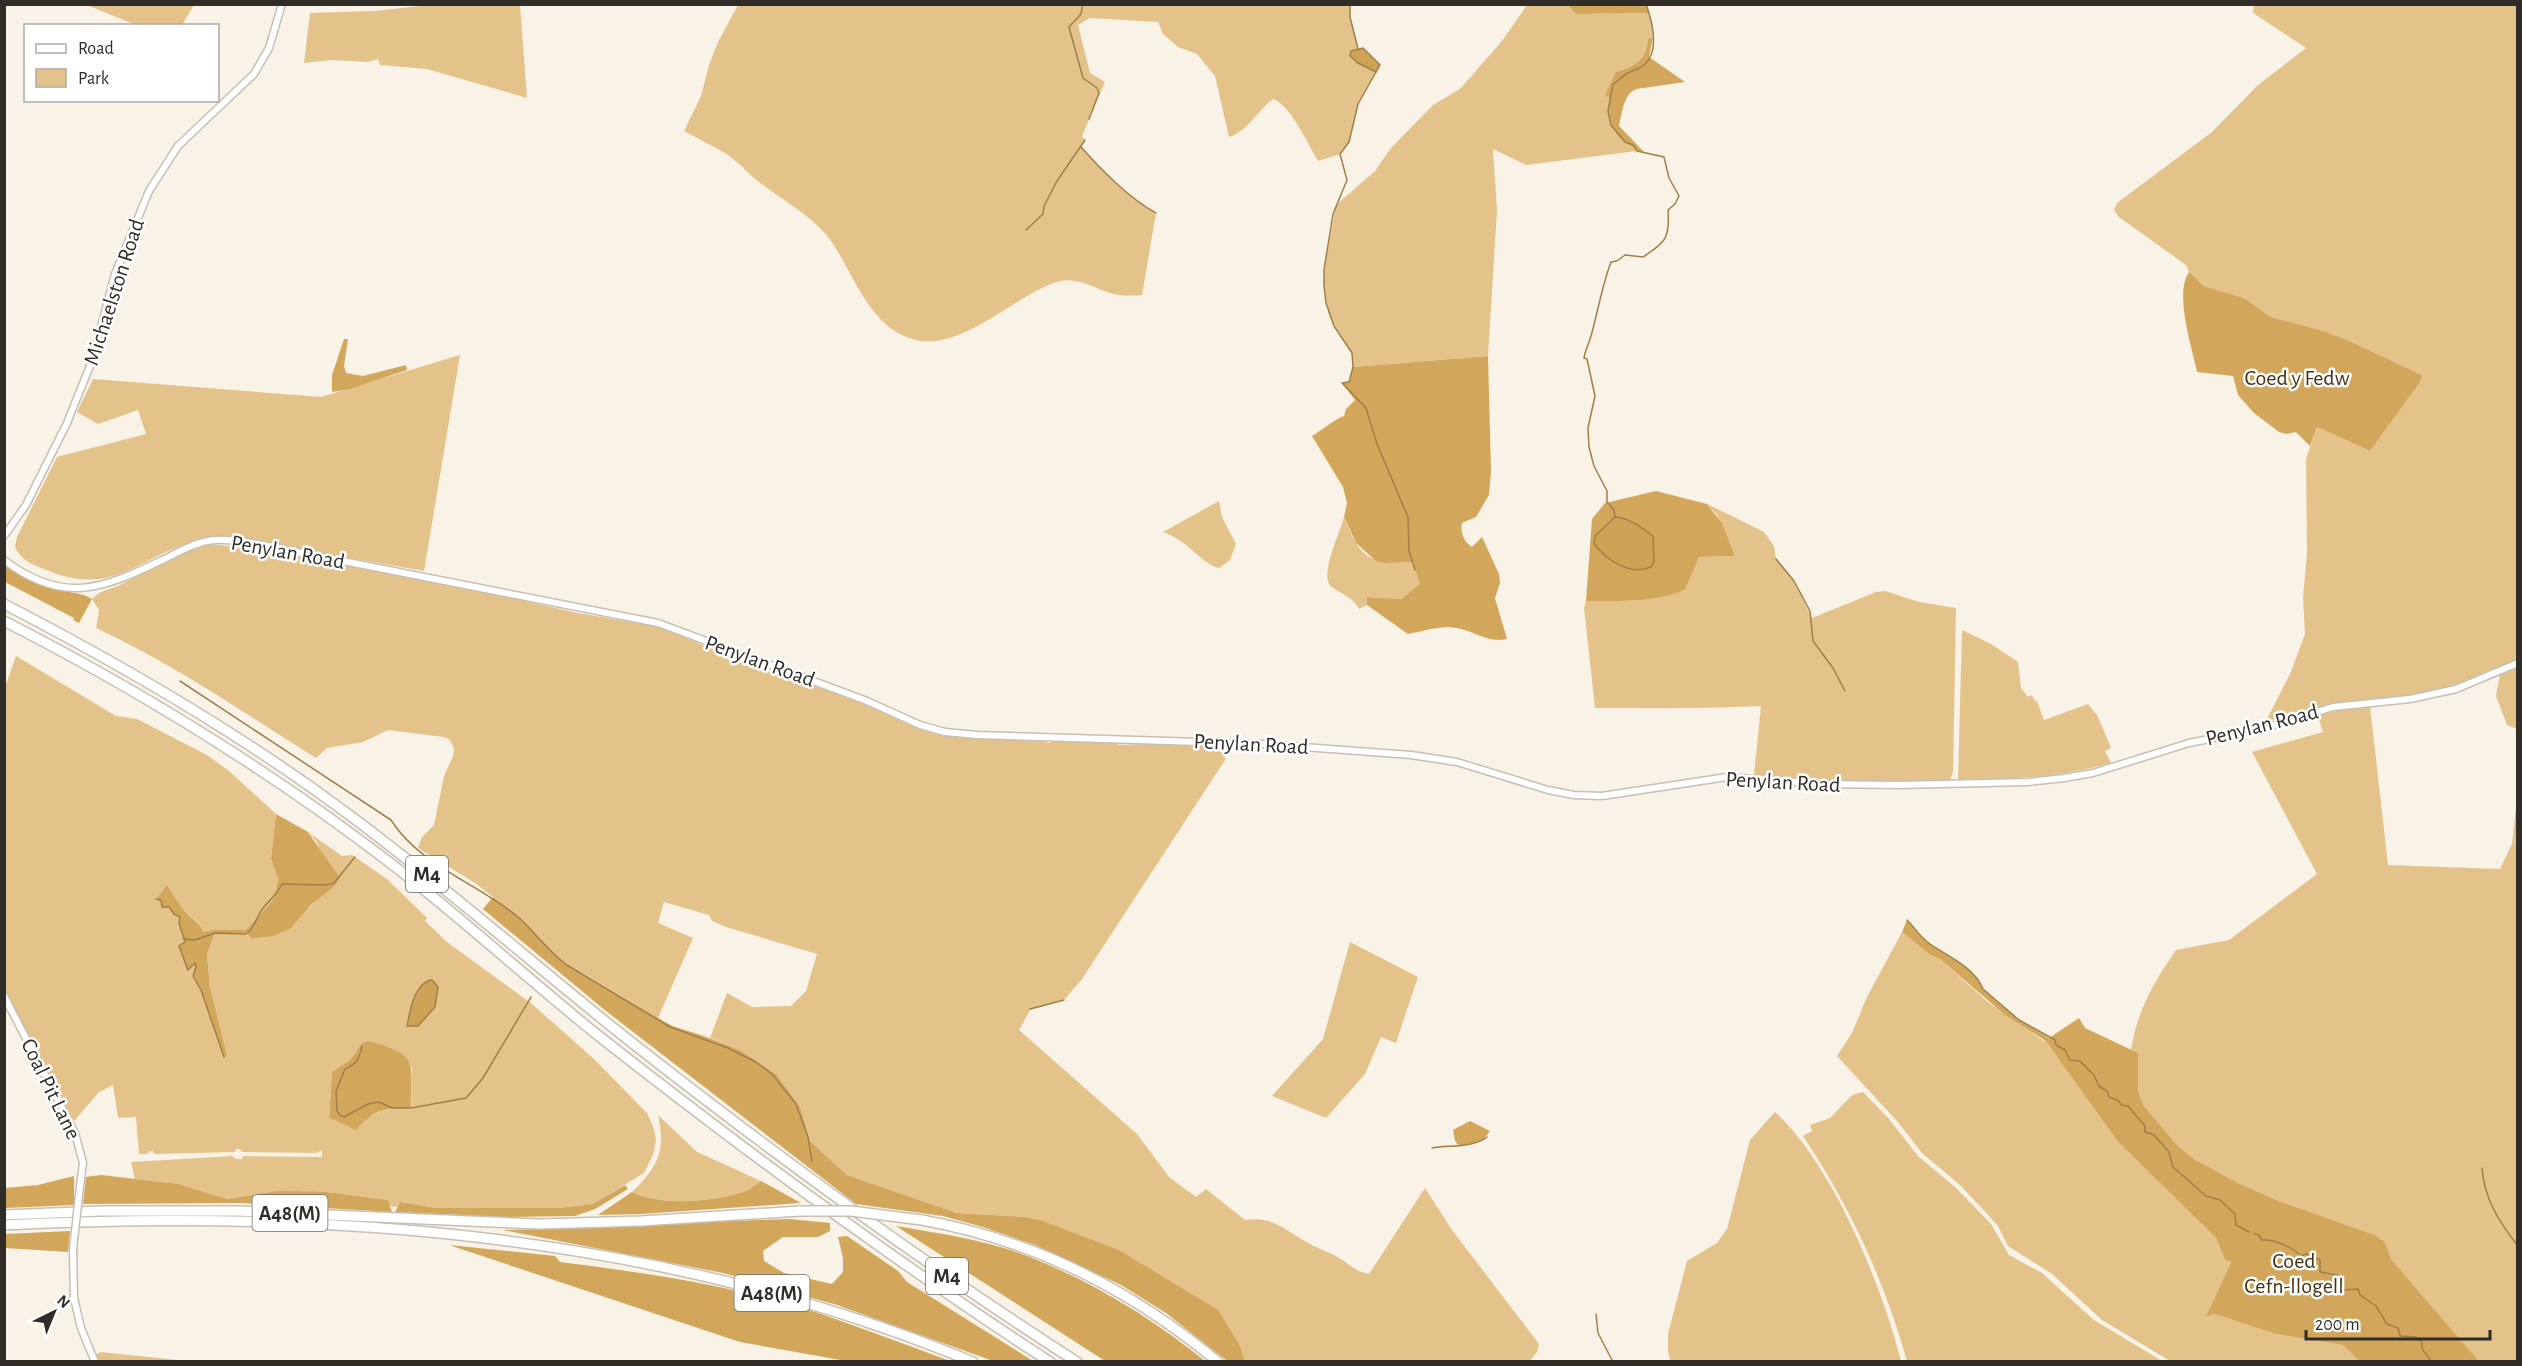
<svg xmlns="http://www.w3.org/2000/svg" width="2522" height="1366" font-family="'Alegreya Sans',sans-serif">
<rect width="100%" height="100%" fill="#f9f2e6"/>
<g fill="#e4c38b" fill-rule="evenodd">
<polygon points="440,4 520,5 527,98 427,69 380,65 378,59 368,62 332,60 304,63 310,13 374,11"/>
<polygon points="87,5 194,4 194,5 182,25 136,25"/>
<path d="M738,5H1350V17L1358,49L1351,51L1350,56L1358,63L1376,72L1358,104L1349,142L1340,154L1318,161C1309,146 1290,104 1273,99C1258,110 1247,132 1229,137L1215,76L1197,54L1178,47L1163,34L1158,22L1090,18L1078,25L1090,73L1105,82L1082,136L1085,140L1081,147C1100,169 1130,200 1156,213L1142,295C1131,296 1120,296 1110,293C1093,288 1076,276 1057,282C1017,294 966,347 921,341C874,334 857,282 835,247C819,220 787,203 763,185C750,176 741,164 728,155C714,146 698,139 684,131L701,96L709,65L718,42Z"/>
<path d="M1527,5H1567L1576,14L1649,13L1653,26V37L1648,39C1646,60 1634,66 1616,72C1612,88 1604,119 1617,132C1622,138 1633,145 1637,151L1526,165L1493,149L1497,210L1488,356L1353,367L1352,353L1329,316L1324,285V270L1336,205L1375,171L1391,148L1433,105L1460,89L1502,41Z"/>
<path d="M2254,5H2517V659C2491,671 2464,683 2435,690C2399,699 2361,698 2325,706C2306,710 2286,723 2267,719L2290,674L2305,634L2303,598L2307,553L2306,459L2317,427L2370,451L2421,381L2422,375L2345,339L2271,317L2244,298L2204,286L2189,272L2186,265L2119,217L2114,210L2117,203L2212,132L2257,86L2306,48L2253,13Z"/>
<path d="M460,355L424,571L229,537C221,537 213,537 206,538C143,551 116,601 44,569C31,564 21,560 15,547L17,537L57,457L146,434L138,410L98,424L77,412L93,379L321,397Z"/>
<path d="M1219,501L1222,517L1236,544L1230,560L1219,568C1201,564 1188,540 1163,532Z"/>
<path d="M1707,504L1764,532L1774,546L1776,559L1794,581L1812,618L1876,592L1885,591L1919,602L1956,608L1953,772L1950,780L1845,782L1754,775L1761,706C1705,709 1650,708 1595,708L1584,608L1586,601C1619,601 1654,603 1685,590L1699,557L1735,556L1718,516Z"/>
<path d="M1344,517C1360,559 1369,564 1413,562L1420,584L1401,599L1367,597V605L1359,609C1354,598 1342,594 1333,588C1317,579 1340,533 1344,517Z"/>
<path d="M208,544L260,549L400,573L578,613L659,627L766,671L844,695L903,722L935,734L988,738H1029L1049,743L1059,739L1101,740L1120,745L1169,743L1211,747L1226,752L1225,760L1082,979L1064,1000L1030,1010L1019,1030L1137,1134L1169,1177L1196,1197L1206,1189L1245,1220C1276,1216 1286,1232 1312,1245C1321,1250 1332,1253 1341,1259C1353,1267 1355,1271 1369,1274L1425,1188L1452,1230L1539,1344L1537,1352L1529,1362L1245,1361L1240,1346L1040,1220L1026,1217L957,1213L847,1175L810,1141L800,1107L777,1075L740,1050L710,1038L727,993L752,1007L791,1006L806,991L817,954L726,927L712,921L709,915L664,902L658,923L693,938L658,1018L561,960L523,920L475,883L418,848L422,837L434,825L444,776L453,756L454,748L450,740L444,737L388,730L363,742L327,748L316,758C244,713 174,664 96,628L99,610L92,599C100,590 112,589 122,584C150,570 177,552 208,544Z"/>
<path d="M1962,630L1991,644L2018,662L2021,688L2028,697L2032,695L2035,701H2037L2044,720L2088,704L2097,715L2111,748L2105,751L2111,763C2061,777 2009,780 1958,780Z"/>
<path d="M16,656L116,716L137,719L207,755L229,771L276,814L271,859L278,879L276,892L272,901L246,930H212L204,932L199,923L184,911L167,885L156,899L161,900L180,917L185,942L179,946L188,969L195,963L196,967L193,976L201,990L224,1057L210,988L207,954L215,933L246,934L252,939C287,936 289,929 311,906C317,899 326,894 333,888L317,842L308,832L342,856L352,855L387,879L427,918L425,921L447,942L532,1004L594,1059L647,1113L654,1129L656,1140L653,1155L644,1173L592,1204L558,1208H437L401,1202L397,1207L390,1206L387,1200L327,1192L256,1194L227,1199L179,1184L135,1179L131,1162L232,1156L236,1159H242L243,1156L322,1157V1150L316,1153L242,1152L240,1149H236L235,1152L154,1154L153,1151H149L148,1154H139L136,1117L118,1118L113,1085L99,1092L74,1121L5,991L4,690ZM368,1041L412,1068L411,1108C383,1109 376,1109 356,1130C350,1129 337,1120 329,1117L332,1072L350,1060L362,1043Z"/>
<polygon points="2517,667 2517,744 2517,729 2507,725 2496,696 2500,674"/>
<path d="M2370,706L2388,865L2500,869L2512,844L2517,798V1361H2479L2391,1259L2385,1242L2375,1235L2279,1201L2240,1184L2194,1159L2177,1145L2144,1106L2138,1091V1053L2131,1050C2137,1011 2154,982 2176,950L2229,940L2317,874L2252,752L2323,732L2317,714Z"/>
<polygon points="1902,932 1930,955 1940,959 1989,1003 2044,1041 2046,1040 2118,1142 2216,1238 2225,1260 2231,1262 2207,1316 2214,1314 2276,1334 2343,1345 2359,1361 2170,1361 2102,1320 2052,1274 2008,1246 1998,1226 1989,1216 1960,1185 1922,1153 1897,1121 1837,1056 1852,1033 1867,997"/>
<polygon points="1350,942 1418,977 1396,1043 1381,1037 1365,1074 1326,1118 1272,1096 1323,1039"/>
<path d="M1863,1092L1889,1119L1918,1156L1956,1188L1991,1224L2009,1255L2042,1273L2094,1320L2162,1361H1907C1884,1280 1850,1206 1803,1136L1812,1131L1810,1125L1830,1118L1852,1095Z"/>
<path d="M1775,1112C1833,1165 1882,1286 1901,1361H1670L1668,1350V1334L1687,1261L1717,1243L1727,1229L1750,1140Z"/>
<path d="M658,1115L697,1152L761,1181C755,1185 748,1191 740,1193C710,1202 661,1206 632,1192C658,1167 666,1151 658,1115Z"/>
<polygon points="100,1352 187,1361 99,1361 95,1355"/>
</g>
<g fill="#d3a75b">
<polygon points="1567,5 1646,5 1649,13 1576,14"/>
<path d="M1653,37L1649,57L1685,82L1636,89C1623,95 1622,114 1619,126L1645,153L1637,151C1633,145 1631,146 1625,142C1612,132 1607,116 1610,99L1605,95L1616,72C1635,66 1646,60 1648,39Z"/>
<path d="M2189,272L2204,286L2244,298L2271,317L2322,331L2345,339L2422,375L2421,381L2370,451L2317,427L2310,446L2296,432L2287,434L2279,432L2254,413L2238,395L2233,376L2197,372C2192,347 2174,294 2189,272Z"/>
<polygon points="344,339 348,339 344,366 346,373 363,376 406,365 407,370 350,389 332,392 332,375"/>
<path d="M1488,356L1491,471L1489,495L1476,517L1462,523C1460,532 1464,542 1472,547L1482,537L1499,574L1500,583L1495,598L1507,639C1488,643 1478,633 1461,629C1444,624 1424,631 1408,634L1367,605V597L1401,599L1420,584L1413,562L1385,563L1376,561L1356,543L1344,517L1347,503L1343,487L1312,436C1321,431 1336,418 1344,416L1346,409L1355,400L1342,383L1349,381L1353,367Z"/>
<path d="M1656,491L1707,504L1722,523L1735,556L1699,557L1685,590C1654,603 1619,601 1586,601L1592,519L1605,503Z"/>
<path d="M4,564C21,575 37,584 56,589C68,593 81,592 92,599L79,623L73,620L74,618L5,582Z"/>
<polygon points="276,814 308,832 340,878 333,888 312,904 291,928 274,936 252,939 246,933 215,933 207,954 210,988 227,1056 224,1057 201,990 193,976 195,963 188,970 179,946 185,941 179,923 180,917 174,914 169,907 162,907 161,900 156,899 167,885 184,911 199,924 204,932 212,930 246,930 272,901 276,892 278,879 271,859"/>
<polygon points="493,897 523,920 561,960 590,978 672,1026 701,1035 740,1050 777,1075 800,1107 810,1141 847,1175 957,1213 1026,1217 1040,1220 1119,1250 1218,1310 1240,1346 1245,1361 1227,1361 1166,1313 1121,1285 1035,1245 983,1227 943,1216 856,1204 606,1011 483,909"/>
<path d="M1907,920C1915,928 1922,939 1930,944C1949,957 1974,967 1983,989L2019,1020L2049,1038L2079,1018L2085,1028L2138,1053V1091L2144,1106L2177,1145L2194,1159L2240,1184L2279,1201L2375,1235L2385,1242L2391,1259L2479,1361H2359L2343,1345L2276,1334L2214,1314L2206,1317L2231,1262L2225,1260L2216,1238L2118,1142L2046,1041L2005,1015L1940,959L1930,955L1902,932Z"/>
<path d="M368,1041C420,1054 411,1063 411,1108C383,1108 376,1109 356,1130C351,1129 337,1120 329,1118L332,1072L350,1060L362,1043Z"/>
<polygon points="1470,1121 1490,1131 1482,1141 1459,1146 1455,1141 1453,1130"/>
<polygon points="101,1175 179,1184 227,1199 277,1191 327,1192 388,1200 392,1212 241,1203 83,1204 86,1177"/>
<polygon points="74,1176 74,1205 5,1208 5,1188 38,1185"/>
<path d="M761,1181L801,1203L641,1214L598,1215L632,1192C661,1206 710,1202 740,1193C748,1191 755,1185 761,1181Z"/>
<polygon points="625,1185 628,1189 595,1209 575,1216 506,1217 395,1212 400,1202 437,1208 558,1208 592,1204"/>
<path d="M789,1219L830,1223V1231L818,1237H783L763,1251L764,1261L784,1273L832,1284L843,1272V1258L838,1237L847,1236L898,1271L907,1282L1033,1361H993L837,1305L723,1273L503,1230C598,1228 694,1222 789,1219Z"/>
<path d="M896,1226C943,1234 993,1241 1037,1260C1098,1285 1154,1320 1205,1361H1105Z"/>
<polygon points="70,1231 68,1252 5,1248 5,1234"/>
<path d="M449,1245L555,1256L560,1262C648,1273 737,1286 821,1314C865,1329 907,1345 950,1361H846L740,1342Z"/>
</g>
<g fill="#cfa356" stroke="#9f8048" stroke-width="1.5">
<polygon points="1363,48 1380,65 1376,72 1358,63 1350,56 1351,51"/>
<path d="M1615,517C1630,518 1642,528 1653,536L1654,562L1651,567C1629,576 1607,560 1594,544L1595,536Z"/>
<path d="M432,980L438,987L435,1007L418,1026H407C410,1010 415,982 432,980Z"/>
</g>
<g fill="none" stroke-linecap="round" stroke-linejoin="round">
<g stroke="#9f8048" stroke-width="1.5">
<polyline points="1083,4 1081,14 1069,27 1083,78 1097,88 1099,93 1089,119"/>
<polyline points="1350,4 1350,17 1358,49"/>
<polyline points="1376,72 1358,104 1349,142 1340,154 1347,180 1333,214 1324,270 1324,285 1326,303 1334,326 1352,353 1353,367 1349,382 1342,383 1366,408 1377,444 1408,517 1409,551 1415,570"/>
<path d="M1081,147C1100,169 1130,199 1156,213"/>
<polyline points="1026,230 1043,214 1044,206 1057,181 1085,140"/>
<path d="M1615,517L1614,510L1607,502V491L1594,466L1589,447L1588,428L1595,396L1587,359L1584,358C1585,350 1589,344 1591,336C1598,311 1602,286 1611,262L1617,261L1625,255L1643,257C1666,242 1670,238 1668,210L1675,204L1679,196L1669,178L1664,157L1637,151L1633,145L1625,142L1611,125L1608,111L1613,84C1618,81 1624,75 1628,73C1634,70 1640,69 1645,64C1660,50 1652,21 1646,4"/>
<polyline points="1776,559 1794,581 1810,611 1813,641 1833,668 1845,691"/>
<path d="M180,681L391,820C420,866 478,883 518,917C535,932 548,952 567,965L670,1027L728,1048L756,1062L772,1074L796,1104L808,1137L812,1162"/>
<polyline points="156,899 161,900 162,907 169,907 174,914 180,917 179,923 185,942 179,946 188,970 195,963 196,967 193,976 201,990 224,1057"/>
<path d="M1907,920C1915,928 1922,939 1930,944C1949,957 1974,967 1983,989L2019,1020L2055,1040L2056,1045L2065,1050L2070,1060L2080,1061L2094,1075L2099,1086L2107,1091L2109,1097L2119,1101L2121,1105L2128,1106L2145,1126V1132L2154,1135L2169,1152L2173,1167L2206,1196L2220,1200L2235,1214L2236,1225L2249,1232"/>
<path d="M184,939L195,940L215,933L246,934C256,927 256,917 263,908C270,900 277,894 282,884L326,885L334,883L355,857"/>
<polyline points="1030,1009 1064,1000"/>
<path d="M362,1046C359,1059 357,1064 345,1069L336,1091L337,1111L340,1115L344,1117L368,1104L379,1102L392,1108H411L466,1098L483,1078L531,997"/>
<path d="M1432,1148C1450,1145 1473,1148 1487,1137"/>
<path d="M2482,1168C2484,1198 2499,1222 2518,1246"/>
<path d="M2255,1234L2259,1235L2262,1240C2274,1239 2292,1247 2301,1256L2306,1254L2320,1260V1272L2337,1275L2344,1290L2358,1289L2360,1295L2376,1306L2387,1324L2398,1328L2400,1336L2415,1337L2422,1342V1349L2432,1362"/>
<polyline points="1596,1314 1598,1333 1613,1362"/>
</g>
<g stroke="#c6bfb4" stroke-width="9">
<g id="tertiary">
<polyline points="4,536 26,505 67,423 92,361 115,274 149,191 178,146 254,74 269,48 282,4"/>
<path d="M4,560C63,605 103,589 162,560C179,552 195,542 214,540C223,539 232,541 241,541L658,623L867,701L920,725L945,732L977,735L1264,744L1411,755L1457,762L1548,790L1574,795L1602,796L1727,777L1821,784L1899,785L2028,782L2064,778L2093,773L2189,743L2265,728L2333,707L2410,699L2456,689L2518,663"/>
<polyline points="4,996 75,1133 83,1163 80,1186"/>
<polyline points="73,1249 74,1298 81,1328 95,1362"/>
</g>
</g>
<g stroke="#c6bfb4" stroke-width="12">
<g id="motorway">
<path d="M4,604C124,666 241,734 348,814C444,885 533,964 626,1038C771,1152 921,1262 1077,1362"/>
<path d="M4,621C129,685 248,757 361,841C442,900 517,970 595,1033C742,1149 893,1260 1050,1362"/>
<polyline points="4,1215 101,1211 236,1211 540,1224 641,1221 800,1211"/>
<path d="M922,1220C1033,1240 1132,1290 1218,1362"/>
<path d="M4,1225C331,1208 668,1235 973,1362"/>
</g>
</g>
<use href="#tertiary" stroke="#fff" stroke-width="6"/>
<use href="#motorway" stroke="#fff" stroke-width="9"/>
<g stroke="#c6bfb4" stroke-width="9" stroke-linecap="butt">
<polyline id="tertiary-bridge" points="73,1249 80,1186"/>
</g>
<g stroke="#c6bfb4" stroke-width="12" stroke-linecap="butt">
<polyline id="motorway-bridge" points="800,1211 851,1211 922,1220"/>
</g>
<use href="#tertiary-bridge" stroke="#fff" stroke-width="6"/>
<use href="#motorway-bridge" stroke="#fff" stroke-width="9"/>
</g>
<g text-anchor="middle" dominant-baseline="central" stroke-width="5" stroke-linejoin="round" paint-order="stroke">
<g fill="#fff" stroke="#6e6c69" stroke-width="1.5">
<rect x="406" y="856" width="42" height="36" rx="4.5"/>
<rect x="252.5" y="1195" width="75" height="36" rx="4.5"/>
<rect x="926" y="1258" width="42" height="36" rx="4.5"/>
<rect x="734.5" y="1275" width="75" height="36" rx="4.5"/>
</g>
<g font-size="21" font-weight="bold" fill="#302d29">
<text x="427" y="874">M4</text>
<text x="290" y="1213">A48(M)</text>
<text x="947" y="1276">M4</text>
<text x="772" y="1293">A48(M)</text>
</g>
<g font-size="22" fill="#302d29" stroke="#fff">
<text transform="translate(114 292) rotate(-72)">Michaelston Road</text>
<text transform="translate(288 552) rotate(10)">Penylan Road</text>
<text transform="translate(760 661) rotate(20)">Penylan Road</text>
<text transform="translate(2262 725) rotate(-14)">Penylan Road</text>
<text transform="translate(1251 744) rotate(3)">Penylan Road</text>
<text transform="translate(1783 782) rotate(3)">Penylan Road</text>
<text transform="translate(51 1089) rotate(64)">Coal Pit Lane</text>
</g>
<g font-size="22" fill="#453311" stroke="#fff">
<text x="2297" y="378">Coed y Fedw</text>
<text x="2294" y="1261">Coed<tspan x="2294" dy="25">Cefn-llogell</tspan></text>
</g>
</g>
<rect width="2522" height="1366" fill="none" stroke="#302d29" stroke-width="12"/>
<rect x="24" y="24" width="195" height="78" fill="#ffffff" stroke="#acaba9" stroke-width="1.5"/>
<rect x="36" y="44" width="30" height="9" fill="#ffffff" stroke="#acaba9" stroke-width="1.5"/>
<text x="78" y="54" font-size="18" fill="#302d29">Road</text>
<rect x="36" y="69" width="30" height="18" fill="#e4c38b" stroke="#acaba9" stroke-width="1.5"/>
<text x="78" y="84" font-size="18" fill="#302d29">Park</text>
<g transform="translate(54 1312) rotate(43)" stroke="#ffffff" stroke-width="4.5" paint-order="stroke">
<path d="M0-4.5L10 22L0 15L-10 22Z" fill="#302d29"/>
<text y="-9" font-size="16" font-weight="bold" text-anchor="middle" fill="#302d29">N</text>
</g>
<path d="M2306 1330v9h184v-9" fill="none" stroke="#302d29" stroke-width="3"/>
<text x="2315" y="1330" font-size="18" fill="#302d29" stroke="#ffffff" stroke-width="4.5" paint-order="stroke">200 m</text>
</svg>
